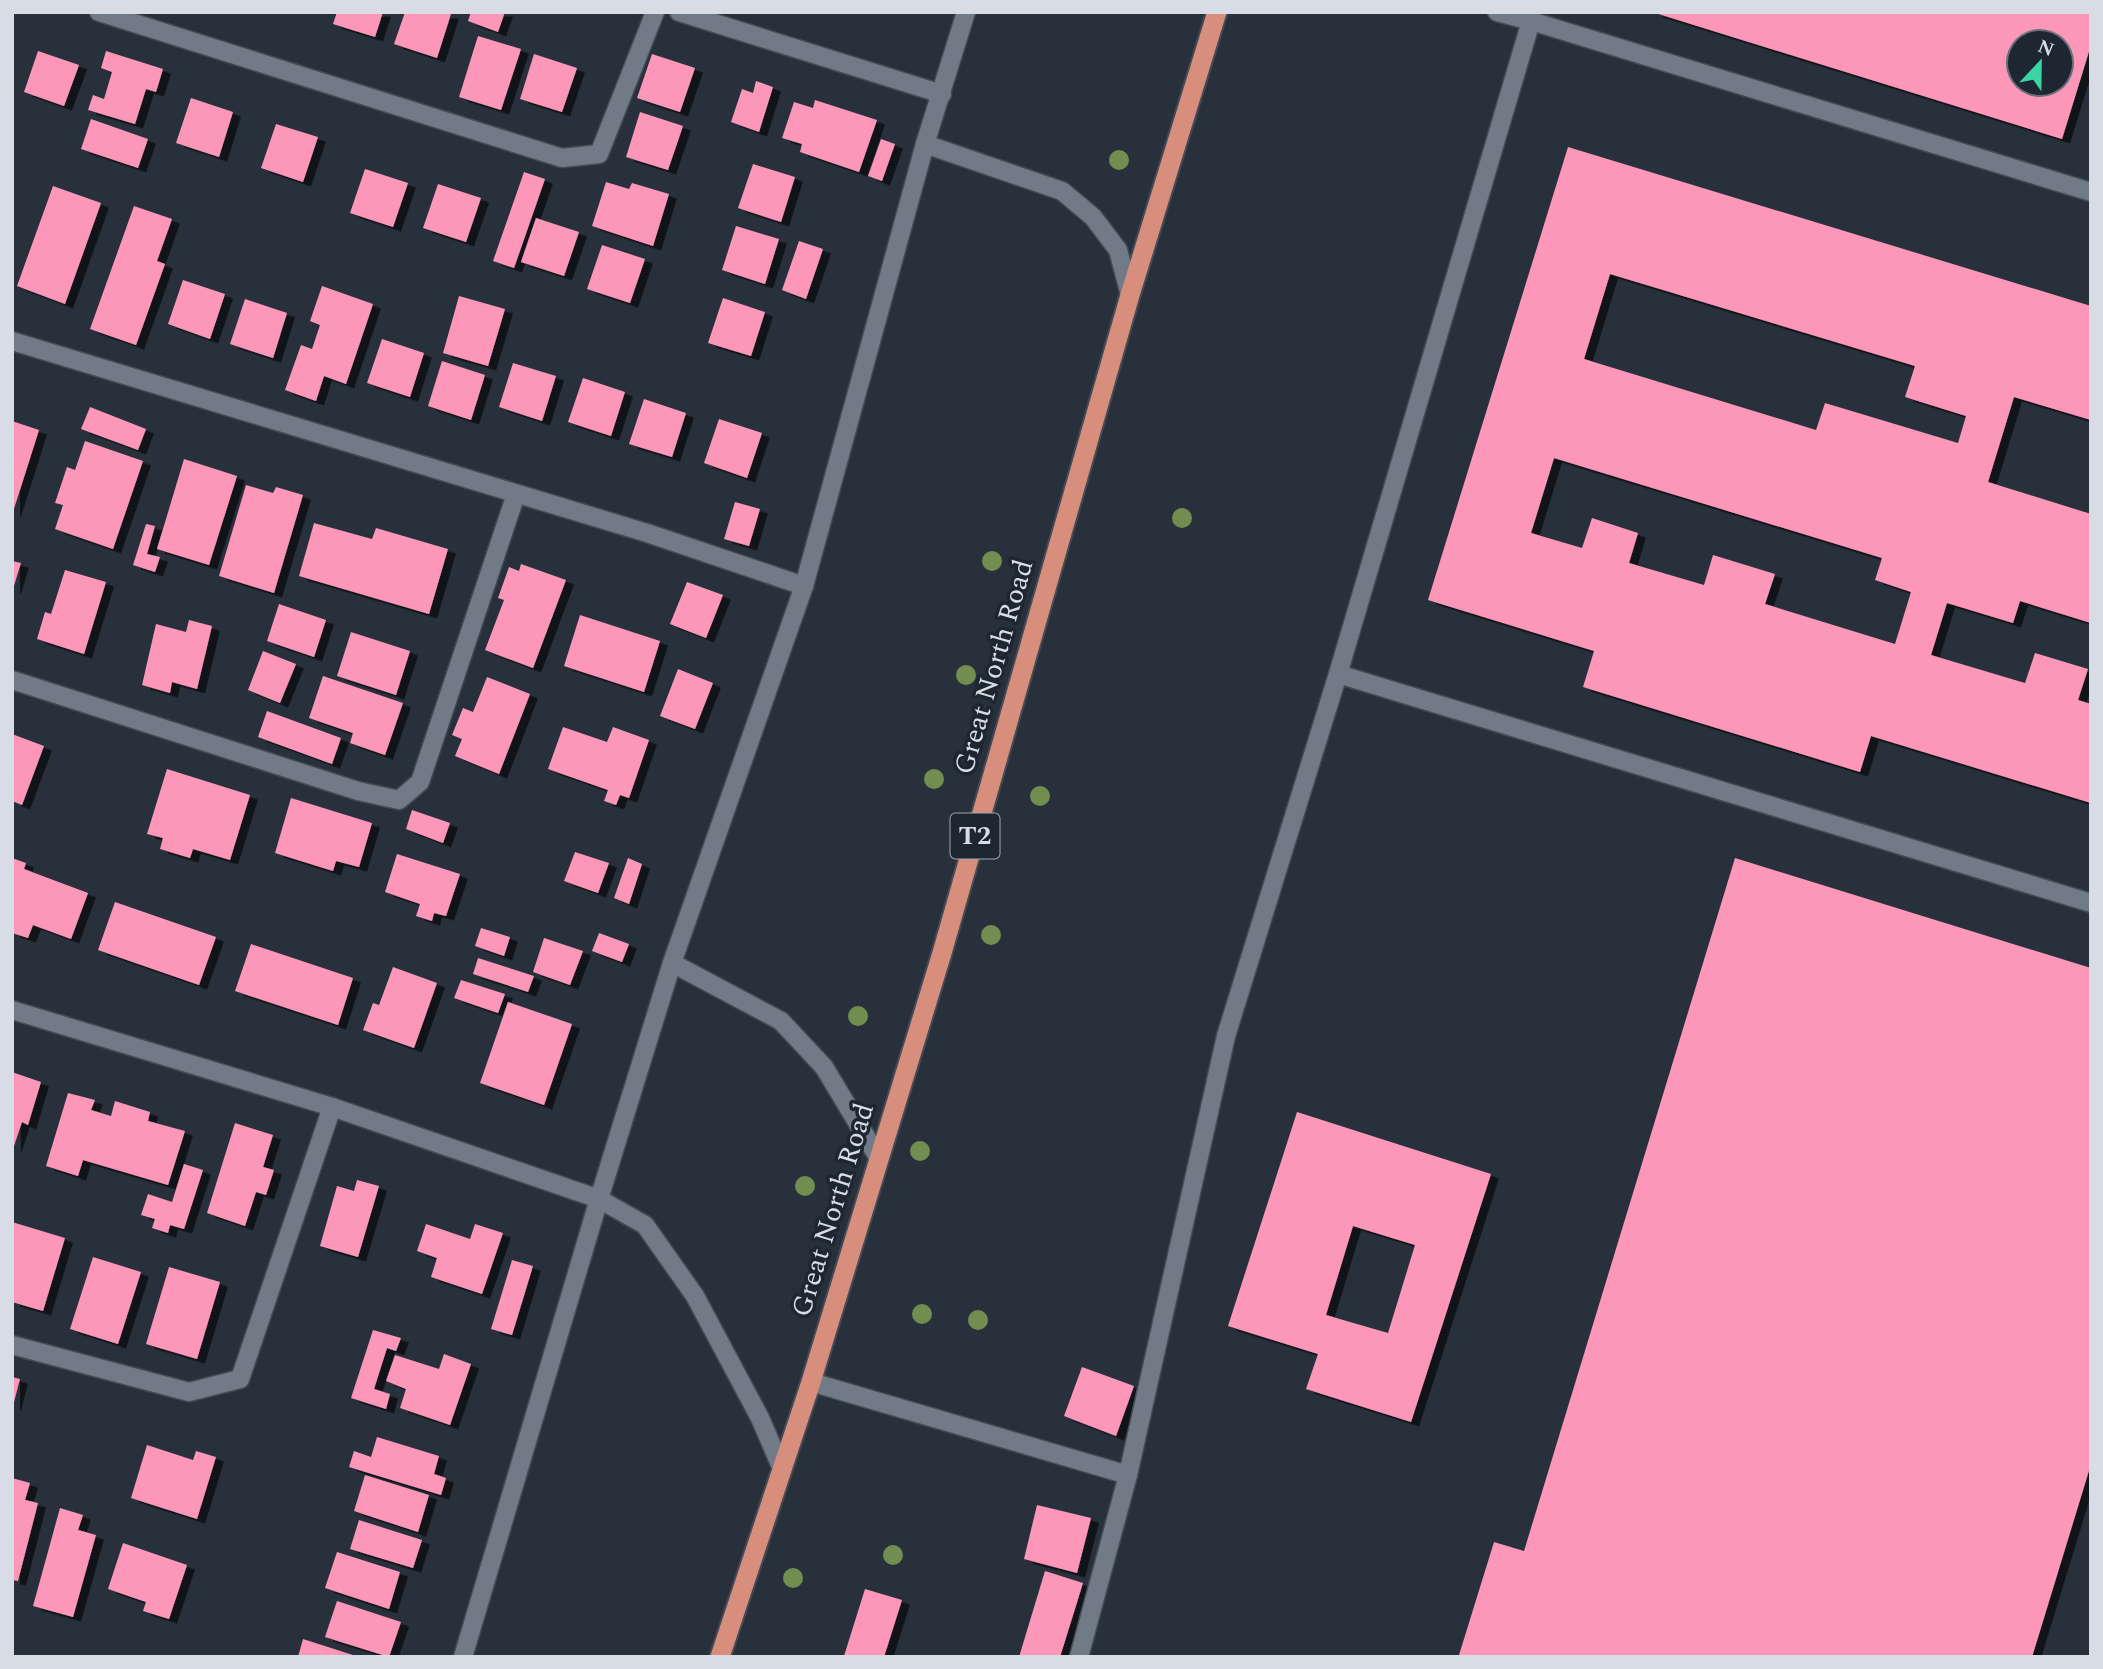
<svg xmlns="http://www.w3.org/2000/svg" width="2103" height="1669" font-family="Spectral,serif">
<defs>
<filter id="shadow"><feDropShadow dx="8" dy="4.5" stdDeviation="0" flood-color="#0009"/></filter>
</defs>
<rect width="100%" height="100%" fill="#28303b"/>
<g fill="#fc97b9" fill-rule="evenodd" filter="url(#shadow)">
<polygon points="337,12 383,12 375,37 333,24"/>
<polygon points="405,12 451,14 437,58 394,44"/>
<polygon points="471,12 505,12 498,32 468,21"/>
<path d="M1652,12H2091V45L2062,139ZM2019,42H2061V84H2019Z"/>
<polygon points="478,36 521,49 501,110 459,97"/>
<polygon points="38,51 79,65 64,106 24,92"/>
<polygon points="106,51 163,69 156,92 146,89 135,124 88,110 93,95 104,99 112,72 101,68"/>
<polygon points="534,54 577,68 562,112 520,99"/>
<polygon points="652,54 695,68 680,112 637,98"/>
<polygon points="756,81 773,87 759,132 731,122 742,89 753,93"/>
<polygon points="191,98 233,112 219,157 176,143"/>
<polygon points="815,100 877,120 859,172 800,152 802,144 782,138 794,102 813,108"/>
<polygon points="640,112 683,126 668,170 626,157"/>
<polygon points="91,119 148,139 138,168 81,149"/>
<polygon points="276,124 318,137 303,182 261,168"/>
<polygon points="881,139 895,144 882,181 868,176"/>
<path d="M1568,147L2091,306V420L2014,397L1988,482L2091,514V623L2020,601L2013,623L1947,603L1931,655L2025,683L2035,653L2088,669L2078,700L2091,704V803L1871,736L1860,772L1583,687L1594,651L1428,600ZM1610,274L1915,366L1905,397L1966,416L1958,443L1825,403L1816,430L1584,359ZM1554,458L1882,558L1875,580L1911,592L1895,644L1765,604L1775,574L1713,555L1704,585L1629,563L1638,533L1592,518L1582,548L1531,533Z"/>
<polygon points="753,164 795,177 781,222 738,208"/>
<polygon points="365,169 408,183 393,227 350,213"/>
<polygon points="524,172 545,179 514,268 493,261"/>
<polygon points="606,182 629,189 632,183 669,194 653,246 592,226"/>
<polygon points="438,184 481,198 466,242 423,228"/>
<polygon points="53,186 101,203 65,304 17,286"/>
<polygon points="134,206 172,219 157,261 165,264 136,345 90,329"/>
<polygon points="536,218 579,232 564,276 521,262"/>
<polygon points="736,226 779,239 765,284 722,270"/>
<polygon points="799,241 823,249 806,299 782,290"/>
<polygon points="602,245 645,259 630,303 587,289"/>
<polygon points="183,280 225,294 210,339 168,324"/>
<polygon points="322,286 373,304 346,384 324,376 316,401 285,390 301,345 312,349 320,325 310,321"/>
<polygon points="459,296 505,309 488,366 443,353"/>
<polygon points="723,298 765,312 751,356 708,343"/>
<polygon points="245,299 287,313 273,358 230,344"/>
<polygon points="382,339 424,353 410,397 367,383"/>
<polygon points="442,361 485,375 471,420 428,406"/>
<polygon points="513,363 556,376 542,421 499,407"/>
<polygon points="583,378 625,392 611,436 568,422"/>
<polygon points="644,399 686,413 672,457 629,444"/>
<polygon points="90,407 146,429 138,450 81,429"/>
<polygon points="719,419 762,433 747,478 704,463"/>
<polygon points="12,421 39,430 13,512 12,512"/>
<polygon points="85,441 143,461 113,549 55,529 63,505 55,503 67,467 75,470"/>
<polygon points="184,459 237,476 209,565 157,549"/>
<polygon points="246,485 273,493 276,487 303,495 274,593 219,576"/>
<polygon points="735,502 760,509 749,546 724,539"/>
<polygon points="314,523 372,539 376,528 448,549 429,614 299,576"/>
<polygon points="146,524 155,526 147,554 160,557 155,572 133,565"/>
<polygon points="12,561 21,563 13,589 12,589"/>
<polygon points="521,564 566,580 533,668 485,650 504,600 498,598 509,567 519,571"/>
<polygon points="65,570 106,582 84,654 37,639 45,612 51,614"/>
<polygon points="687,582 723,595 706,638 670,624"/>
<polygon points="279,604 326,620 314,657 267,641"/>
<polygon points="580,615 660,641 644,692 564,666"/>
<polygon points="189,620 212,626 197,689 172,682 170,693 142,685 156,624 186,632"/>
<polygon points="351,632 410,651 396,695 337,676"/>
<polygon points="263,651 296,664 280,703 248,690"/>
<polygon points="678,669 713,683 695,729 660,716"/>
<polygon points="323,676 403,703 385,755 350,743 353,733 309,718"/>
<polygon points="487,677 530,694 499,774 455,756 462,739 452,735 463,708 473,712"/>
<polygon points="267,711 341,738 332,764 258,737"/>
<polygon points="563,727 607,742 613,727 649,740 629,798 620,795 616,805 604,801 608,790 548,769"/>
<polygon points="12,734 44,746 22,805 12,801"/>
<polygon points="167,769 250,795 230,860 193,849 190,858 160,849 163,838 147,834"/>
<polygon points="291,798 372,823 359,867 336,861 333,871 275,853"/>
<polygon points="412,810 450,823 443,843 406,829"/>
<polygon points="575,852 609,863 598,893 564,881"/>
<polygon points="397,854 460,874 446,916 434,913 432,921 416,916 420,904 385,892"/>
<polygon points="12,858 26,863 24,869 88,893 71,939 33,925 28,938 12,933"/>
<polygon points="628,858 642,864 629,904 614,898"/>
<polygon points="1735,858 2091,968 2091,1464 2032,1657 1459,1655 1494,1542 1524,1551"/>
<polygon points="115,902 216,937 199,985 98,950"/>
<polygon points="481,928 510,937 504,956 475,946"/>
<polygon points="599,933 629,944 622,962 592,951"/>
<polygon points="544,938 583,951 570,985 533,972"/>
<polygon points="251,944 353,978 338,1025 235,991"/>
<polygon points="478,958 534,976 528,992 473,974"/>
<polygon points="393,967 437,983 414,1048 363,1030 373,1003 379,1005"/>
<polygon points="461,980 505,994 498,1013 454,998"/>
<polygon points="508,1002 572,1024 544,1105 480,1083"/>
<polygon points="12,1072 41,1082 28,1125 22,1122 13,1149"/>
<polygon points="68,1093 95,1100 91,1110 111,1116 115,1101 150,1112 148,1121 185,1131 168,1185 83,1160 78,1176 46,1166"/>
<path d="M1297,1112L1491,1174L1411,1422L1306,1389L1318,1354L1228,1326ZM1353,1226L1415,1245L1388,1333L1326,1315Z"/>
<polygon points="235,1123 273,1135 263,1167 274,1170 266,1195 256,1192 245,1226 207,1213"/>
<polygon points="184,1164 203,1170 184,1229 170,1225 168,1233 152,1228 155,1219 141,1215 148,1194 172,1202"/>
<polygon points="357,1180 379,1186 358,1257 320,1246 337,1186 354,1191"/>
<polygon points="12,1222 65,1238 43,1311 12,1302"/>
<polygon points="426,1224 470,1239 475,1224 503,1233 482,1294 431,1277 437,1258 417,1251"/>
<polygon points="93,1257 141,1272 118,1344 70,1329"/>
<polygon points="512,1260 533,1266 512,1335 491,1329"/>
<polygon points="169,1267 220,1282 197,1359 146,1344"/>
<polygon points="373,1330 401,1338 396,1351 387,1348 374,1389 390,1394 386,1409 351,1398"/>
<polygon points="444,1354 471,1364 450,1425 400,1408 406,1389 386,1381 395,1355 439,1369"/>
<polygon points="1082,1367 1134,1386 1116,1436 1064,1416"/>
<polygon points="12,1377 20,1379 13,1406 12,1406"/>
<polygon points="377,1437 439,1456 434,1474 446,1478 441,1495 349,1467 354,1451 371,1457"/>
<polygon points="147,1445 193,1460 196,1451 216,1457 197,1519 131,1498"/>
<polygon points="365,1475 429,1495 418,1532 354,1511"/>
<polygon points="12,1478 30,1483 25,1500 38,1503 18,1581 12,1580"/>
<polygon points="1037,1505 1091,1518 1077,1573 1024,1559"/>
<polygon points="60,1508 83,1515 78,1530 96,1535 73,1617 33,1606"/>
<polygon points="359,1520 422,1540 413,1568 350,1549"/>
<polygon points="123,1543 187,1565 169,1619 143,1611 146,1602 108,1589"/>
<polygon points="337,1552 400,1572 389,1609 325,1588"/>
<polygon points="1045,1571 1083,1583 1060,1657 1019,1657"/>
<polygon points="865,1589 902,1600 884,1657 846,1657 844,1656"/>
<polygon points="337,1601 401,1622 389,1657 325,1637"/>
<polygon points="303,1639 356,1656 356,1657 298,1657"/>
</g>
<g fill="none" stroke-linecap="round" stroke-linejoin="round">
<g stroke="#444b55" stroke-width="21">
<g id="service">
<polyline points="1497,12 1531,21 2091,192"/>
<polyline points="1338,674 2091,903"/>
<polyline points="811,1382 1128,1475"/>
<polyline points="1079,1657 1128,1475 1226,1036 1338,674 1531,21"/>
</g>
</g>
<g stroke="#444b55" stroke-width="21">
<g id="minor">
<polyline points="99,12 562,158 599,154 655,12"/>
<polyline points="679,12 942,94"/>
<polyline points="925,144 1062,191 1093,217 1118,250 1130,295"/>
<polyline points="12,341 647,533 804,586"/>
<polyline points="12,680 358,791 399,800 420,782 516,494"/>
<polyline points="672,963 781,1021 824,1067 878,1157"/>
<polyline points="12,1010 332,1107 599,1199 645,1225 695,1296 760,1418 782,1469"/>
<polyline points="12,1345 189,1392 240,1379 332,1107"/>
<polyline points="463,1657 599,1199 672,963 804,586 925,144 966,12"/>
</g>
</g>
<g stroke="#444b55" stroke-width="23">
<polyline id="trunk" points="720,1657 811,1382 942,953 1130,295 1217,12"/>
</g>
<use href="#service" stroke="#717b88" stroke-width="18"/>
<use href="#minor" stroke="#717b88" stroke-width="18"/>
<use href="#trunk" stroke="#d88e7d" stroke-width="19"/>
</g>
<g fill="#718e50">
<circle cx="1119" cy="160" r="10"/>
<circle cx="1182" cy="518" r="10"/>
<circle cx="992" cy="561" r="10"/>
<circle cx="966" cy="675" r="10"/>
<circle cx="934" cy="779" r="10"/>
<circle cx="1040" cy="796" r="10"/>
<circle cx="991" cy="935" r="10"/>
<circle cx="858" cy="1016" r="10"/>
<circle cx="920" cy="1151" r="10"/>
<circle cx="805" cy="1186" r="10"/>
<circle cx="922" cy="1314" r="10"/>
<circle cx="978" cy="1320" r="10"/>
<circle cx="893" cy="1555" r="10"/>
<circle cx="793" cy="1578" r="10"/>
</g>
<g text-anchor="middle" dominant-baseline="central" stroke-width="7" stroke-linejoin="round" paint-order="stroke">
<rect fill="#1e2631" stroke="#a0a6af" stroke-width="2" x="950.5" y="813.5" width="49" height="45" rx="5"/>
<g font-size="26" font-weight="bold" fill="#d8dde5">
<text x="975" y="836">T2</text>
</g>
<g font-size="28" fill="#d8dde5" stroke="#1e2631">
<text transform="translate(994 667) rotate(-74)">Great North Road</text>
<text transform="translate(833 1210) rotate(-73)">Great North Road</text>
</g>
</g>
<rect width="2103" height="1669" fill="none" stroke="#d8dde5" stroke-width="28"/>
<g transform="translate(2040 63) rotate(22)"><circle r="33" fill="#1e2631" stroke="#686f79" stroke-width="2"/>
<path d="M0-5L12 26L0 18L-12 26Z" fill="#3ad4a5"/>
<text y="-10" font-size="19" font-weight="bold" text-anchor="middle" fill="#d8dde5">N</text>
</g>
</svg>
